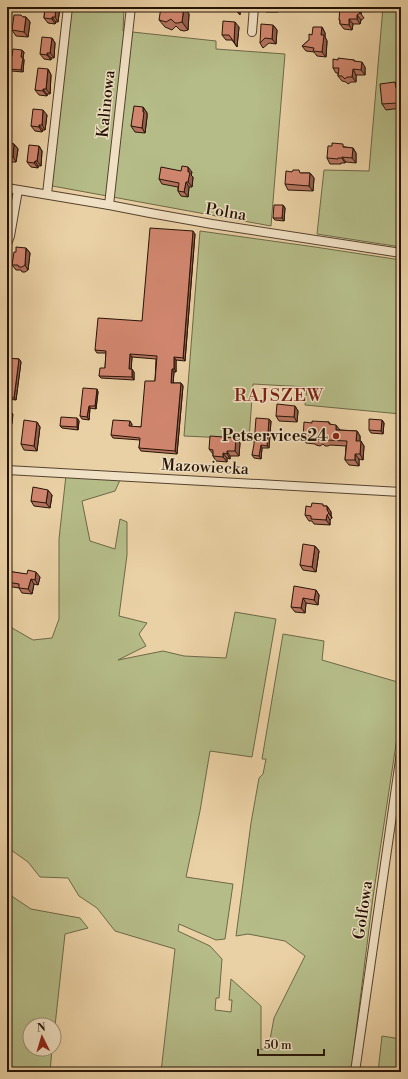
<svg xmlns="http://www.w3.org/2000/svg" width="408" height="1079" font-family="'Libre Bodoni',serif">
<rect width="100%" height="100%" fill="#ead1a5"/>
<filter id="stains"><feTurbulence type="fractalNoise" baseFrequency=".005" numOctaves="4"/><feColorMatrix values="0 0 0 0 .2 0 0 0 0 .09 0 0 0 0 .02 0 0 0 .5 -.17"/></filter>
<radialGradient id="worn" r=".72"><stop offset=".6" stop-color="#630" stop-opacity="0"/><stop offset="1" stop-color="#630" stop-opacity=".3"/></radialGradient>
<g fill="#b5bc88" stroke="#6d6847">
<polygon points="67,7 124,7 123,31 216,41 216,49 285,54 271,226 47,185"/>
<polygon points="383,7 401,7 401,247 317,234 324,170 369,171"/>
<polygon points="200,231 315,247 401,260 401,414 305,405 307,387 253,384 249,439 184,436"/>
<polygon points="66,475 121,478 115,491 82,501 90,541 115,549 120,519 127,522 127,555 119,616 147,623 139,634 146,646 118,660 163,651 184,656 226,658 235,612 276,619 252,757 210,751 200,811 186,877 233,884 225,939 216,940 179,924 178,931 210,946 222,959 219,998 216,998 215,1010 231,1012 232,1000 229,1000 231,979 261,1006 261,1050 269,1045 274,1018 305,956 285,941 248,934 236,936 251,823 259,778 263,774 266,759 262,759 283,634 324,641 322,660 401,683 401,711 373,897 351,1072 161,1072 175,949 115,931 97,908 79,896 68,878 40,877 28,862 7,847 7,625 33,640 52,638 59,619 59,539"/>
<polygon points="7,893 31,909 80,918 88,928 65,934 54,1035 54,1025 30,1025 30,1049 52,1049 50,1072 7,1072"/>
<polygon points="382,1036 401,1039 401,1072 378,1072"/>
</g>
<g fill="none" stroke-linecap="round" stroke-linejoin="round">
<g stroke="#56422e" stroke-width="10">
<g id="minor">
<polyline points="252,32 254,7"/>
<polyline points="7,188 109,205 150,213 212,224 401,253"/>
<polyline points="47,194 68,7"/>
<polyline points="109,205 131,7"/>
<polyline points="7,244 10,236 18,190"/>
<polyline points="7,470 401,492"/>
<polyline points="355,1072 401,753"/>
</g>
</g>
<use href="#minor" stroke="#f1e1c4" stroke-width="8"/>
</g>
<g fill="#b57460" stroke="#251306">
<polygon points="7,7 17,7 17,10 8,10"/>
<polygon points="45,7 60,7 58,22 56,22 55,24 48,23 44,18"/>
<polygon points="184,7 189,14 188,30 184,31 180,30 176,26 172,30 165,27 159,20"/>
<polygon points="227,7 240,7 240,15 235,9 229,9"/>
<polygon points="263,7 278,7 278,12 266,12"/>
<polygon points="362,10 361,14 364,18 361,20 360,24 353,24 352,30 344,29 340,24 340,21 339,20"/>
<polygon points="23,17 26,17 30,22 28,37 16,36 12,30"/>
<polygon points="273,25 277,30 276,44 269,43 263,48 260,43"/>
<polygon points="239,27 237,47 232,40 226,40 222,35"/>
<polygon points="322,27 325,33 325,37 327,41 326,57 317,56 314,52 306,51 302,46 309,40 312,35"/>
<polygon points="52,38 55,43 54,58 51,58 51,60 44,59 40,54"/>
<polygon points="24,52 23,58 24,60 23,72 11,71 9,69 12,56"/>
<polygon points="338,60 354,60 355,61 365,67 365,75 356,75 356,82 351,82 348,84 346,82 342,81 338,76 338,73 336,73 333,68"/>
<polygon points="48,69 51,75 50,94 47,94 47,96 39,95 35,90"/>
<polygon points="395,82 399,88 399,90 401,93 401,102 400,103 401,108 386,110 382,104"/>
<polygon points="143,107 147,113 147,117 145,133 135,132 131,126"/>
<polygon points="47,115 45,130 43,130 42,132 35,131 31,126"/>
<polygon points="7,143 14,144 18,149 16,162 10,162 9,168 7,168"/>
<polygon points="338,144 345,147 353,148 356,153 356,163 346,162 345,163 341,163 341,164 330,164 327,158 332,146"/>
<polygon points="39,146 42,151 41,166 38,166 38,168 31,167 27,162"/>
<polygon points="192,172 191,175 193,177 192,187 189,187 188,197 181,196 178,191 178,187 162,184 159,179"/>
<polygon points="301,173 310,173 314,178 313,191 288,190 285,184"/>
<polygon points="283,205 285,208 284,221 275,220 273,218"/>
<polygon points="195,234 185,361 176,360 176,372 174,372 173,383 181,383 183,386 177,454 141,451 139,448 140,440 113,438 111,435 132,424 131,427 141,427 155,381 156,359 132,357 131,369 134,372 134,380 101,378 99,376 105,368 106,353 97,353 95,350 142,321"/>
<polygon points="26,248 30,253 28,270 25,272 22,272 21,270 16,270 12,265 16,252"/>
<polygon points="7,358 19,359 21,362 16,400 7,399 7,378 8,372 7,372"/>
<polygon points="97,389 98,392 96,409 90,408 89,420 82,419 80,416"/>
<polygon points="295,406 298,411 297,422 279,421 276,416"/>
<polygon points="77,418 79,421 78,430 62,428 60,426"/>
<polygon points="269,419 271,421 269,448 262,448 261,459 254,458 252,455"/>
<polygon points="382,420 384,423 383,434 371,433 369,430"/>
<polygon points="37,422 40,427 37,451 24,450 21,444"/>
<polygon points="329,422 330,424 340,430 357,431 360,436 360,441 364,446 363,460 359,459 359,466 349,465 345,460 346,446 330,445 328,446 325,446 323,444 320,446 316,445 315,444 306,443 303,438 312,423"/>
<polygon points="236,438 240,443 239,456 230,456 230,459 227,458 227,462 216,461 213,456 213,454 209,449"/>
<polygon points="52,495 50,508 34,506 31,501"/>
<polygon points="324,506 327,506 331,512 331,515 332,518 330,520 330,525 314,524 312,521 309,521 305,515"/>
<polygon points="315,546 319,551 316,572 303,570 300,565"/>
<polygon points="7,571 40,577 38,585 34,584 32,594 22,593 19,588 7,586"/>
<polygon points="316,590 319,595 318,605 306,603 305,613 295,612 291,607"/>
</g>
<g fill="#935e4e" stroke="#251306">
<polygon points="56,7 60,7 58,22 55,17"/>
<polygon points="184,7 189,14 188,30 182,22"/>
<polygon points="236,7 240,7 240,15 236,10"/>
<polygon points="274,7 278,7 278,12"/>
<polygon points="358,7 360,7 362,10 361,14 358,10"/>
<polygon points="357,15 361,20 360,24 357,19"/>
<polygon points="26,17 30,22 28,37 24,32"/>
<polygon points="52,17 56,22 55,24 52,19"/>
<polygon points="349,19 353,24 352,30 349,25"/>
<polygon points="235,22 239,27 237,47 234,42"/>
<polygon points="273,25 277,30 276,44 272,39"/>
<polygon points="322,27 325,33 325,37 327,41 326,57 322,52 321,35"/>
<polygon points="52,38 55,43 54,58 50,53"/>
<polygon points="22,50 24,52 23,58 24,60 23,72 21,70 21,57"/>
<polygon points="47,53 51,58 51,60 47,55"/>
<polygon points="362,62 365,67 365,75 361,70"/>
<polygon points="48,69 51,75 50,94 46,89"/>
<polygon points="353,69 356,75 356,82 352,77"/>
<polygon points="395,82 399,88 399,90 401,93 401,102 398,97"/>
<polygon points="43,89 47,94 47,96 43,91"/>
<polygon points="397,97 400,103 401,108 397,103"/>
<polygon points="143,107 147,113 147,117 145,133 142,128"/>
<polygon points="43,110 47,115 45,130 42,125"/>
<polygon points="39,125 43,130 42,132 39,127"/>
<polygon points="14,144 18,149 16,162 13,157"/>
<polygon points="39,146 42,151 41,166 37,161"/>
<polygon points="353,148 356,153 356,163 352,158"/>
<polygon points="342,157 346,162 345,163 342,158"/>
<polygon points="7,158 10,162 9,168 7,165"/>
<polygon points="35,161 38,166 38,168 34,163"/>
<polygon points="188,167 192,172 191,175 193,177 192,187 188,182"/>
<polygon points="310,173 314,178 313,191 309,186"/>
<polygon points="186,182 189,187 188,197 184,192"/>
<polygon points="283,205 285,208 284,221 282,218"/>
<polygon points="193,231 195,234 185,361 183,358"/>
<polygon points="26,248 30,253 28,270 25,265"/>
<polygon points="130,354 132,357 131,372 129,369"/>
<polygon points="174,357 176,360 176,372 174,369"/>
<polygon points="19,359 21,362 16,400 14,398"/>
<polygon points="132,369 134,372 134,380 132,377"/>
<polygon points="172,369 174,372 173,385 171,383"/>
<polygon points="181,383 183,386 177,454 175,451"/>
<polygon points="97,389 98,392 96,409 95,406"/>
<polygon points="89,406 90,408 89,420 87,417"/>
<polygon points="295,406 298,411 297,422 294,417"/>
<polygon points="11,412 13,414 12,424 10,421"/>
<polygon points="77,418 79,421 78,430 77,427"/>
<polygon points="269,419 271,421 269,448 267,446"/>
<polygon points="382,420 384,423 383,434 381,431"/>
<polygon points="7,421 9,424 7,443"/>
<polygon points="130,421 132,424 131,429 129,426"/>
<polygon points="37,422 40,427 37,451 34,446"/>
<polygon points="336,425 340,430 336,430"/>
<polygon points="357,431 360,436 360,446 356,441"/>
<polygon points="236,438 240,443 239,456 235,451"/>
<polygon points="361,441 364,446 363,460 360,454"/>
<polygon points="261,445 262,448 261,459 259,456"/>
<polygon points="227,451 230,456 230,459 227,454"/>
<polygon points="223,453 227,458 227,462 223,457"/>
<polygon points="355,454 359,459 359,466 355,460"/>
<polygon points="48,490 52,495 50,508 46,503"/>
<polygon points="327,506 331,512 331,515 332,518 327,510"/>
<polygon points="327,515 330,520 330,525 326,520"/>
<polygon points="315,546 319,551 316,572 312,567"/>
<polygon points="36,572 40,577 38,585 35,580"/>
<polygon points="31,579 34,584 32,594 28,589"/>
<polygon points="316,590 319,595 318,605 314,600"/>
<polygon points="303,598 306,603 305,613 301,608"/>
</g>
<g fill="#d28770" stroke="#251306">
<polygon points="45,7 56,7 55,17 52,17 52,19 44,18"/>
<polygon points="161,7 184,7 182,22 178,23 175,23 171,19 166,22 159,20"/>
<polygon points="340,7 358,7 358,10 360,13 357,15 357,19 349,19 349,25 340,24 340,20 339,20"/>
<polygon points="14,15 21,15 23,17 26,17 24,32 12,30"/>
<polygon points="223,21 235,22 234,42 229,35 222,35"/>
<polygon points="261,24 273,25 272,39 265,38 260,43"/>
<polygon points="313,27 322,27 321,35 324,35 322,52 313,51 314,48 302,46 309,40 309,34 312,35"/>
<polygon points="42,37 52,38 50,53 47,53 47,55 40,54"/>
<polygon points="13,49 22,50 21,57 23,58 21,70 9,69 11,56 12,56"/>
<polygon points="338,58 354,60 354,61 362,62 361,70 353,69 352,77 347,77 345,79 342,76 338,76 339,68 333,68 333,59 338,60"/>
<polygon points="38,68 48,69 46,89 43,89 43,91 35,90"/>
<polygon points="395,82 396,88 397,88 398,97 397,97 397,103 382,104 380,84"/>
<polygon points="134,106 143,107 143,112 144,112 142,128 131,126"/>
<polygon points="33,109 43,110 42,125 39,125 39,127 31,126"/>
<polygon points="7,143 14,144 13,157 7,157"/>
<polygon points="332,143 343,144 343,147 353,148 352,158 342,157 342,158 338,158 338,159 327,158 328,146 332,146"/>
<polygon points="29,145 39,146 37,161 35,161 34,163 27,162"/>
<polygon points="182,166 188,167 188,172 190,172 188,182 186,182 184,192 178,191 179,183 159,179 161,167 181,171"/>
<polygon points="293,170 299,170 300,173 310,173 309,186 285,184 286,171 292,172"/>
<polygon points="274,205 283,205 282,218 273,218"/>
<polygon points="150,228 193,231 183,358 174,357 174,369 172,369 171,383 181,383 175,451 139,448 140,438 111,435 113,420 130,421 129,426 141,427 145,381 155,381 157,356 130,354 129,369 132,369 132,377 99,376 100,368 105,368 106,351 95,350 98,318 142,321"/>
<polygon points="16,247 26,248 25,265 22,267 19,267 18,265 12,265 14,252 16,252"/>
<polygon points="7,358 19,359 14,398 7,397 7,378 8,369 7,369"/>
<polygon points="83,388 97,389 95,406 89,406 87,417 80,416"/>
<polygon points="277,404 295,406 294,417 276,416"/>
<polygon points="7,411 11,412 10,421 7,421 7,425"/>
<polygon points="61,417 77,418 77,427 60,426"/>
<polygon points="256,418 269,419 267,446 261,445 259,456 252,455 254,444"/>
<polygon points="369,419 382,420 381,431 369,430"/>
<polygon points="24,420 37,422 34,446 21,444"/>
<polygon points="312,421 329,422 329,424 336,425 336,430 357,431 356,441 361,441 360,454 355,454 355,460 345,460 347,441 326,440 325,441 321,441 320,439 316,440 313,440 312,439 303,438 304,422 312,423"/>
<polygon points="210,436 236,438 235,451 227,451 227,454 223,453 223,457 213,456 213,450 209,449"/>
<polygon points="33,487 48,490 46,503 31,501"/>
<polygon points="312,503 323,504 323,506 327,506 327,510 329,513 327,515 326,520 311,519 311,516 305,515 306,506 311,507"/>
<polygon points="303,544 315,546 312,567 300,565"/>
<polygon points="28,570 36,572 35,580 31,579 28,589 19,588 19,584 7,582 7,571 27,574"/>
<polygon points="294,586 316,590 314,600 303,598 301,608 291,607"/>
</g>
<circle fill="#8f2418" stroke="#f1e1c4" stroke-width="1.5" cx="336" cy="436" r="4"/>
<g text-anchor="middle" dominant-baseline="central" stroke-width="3" stroke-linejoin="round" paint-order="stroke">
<g font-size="16" fill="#251306" stroke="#f1e1c4">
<text transform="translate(106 104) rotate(-84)">Kalinowa</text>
<text transform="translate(226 212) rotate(9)">Polna</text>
<text transform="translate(205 467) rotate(3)">Mazowiecka</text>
<text transform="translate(363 910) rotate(-82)">Golfowa</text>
</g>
<g font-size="16" font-weight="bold" fill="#251306" stroke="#f1e1c4" text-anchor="end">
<text x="328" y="436">Petservices24</text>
</g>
<g font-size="18" letter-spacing="1" fill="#7a1f14" stroke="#f1e1c4">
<text x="279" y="395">RAJSZEW</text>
</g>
</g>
<rect width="408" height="1079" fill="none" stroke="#ead1a5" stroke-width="24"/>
<rect x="8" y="8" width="392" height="1063" fill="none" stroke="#251306" stroke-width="2"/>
<rect x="12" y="12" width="384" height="1055" fill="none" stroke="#251306"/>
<g transform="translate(42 1037) rotate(355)"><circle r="19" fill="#f1e1c4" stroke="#9f8f78"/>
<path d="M0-3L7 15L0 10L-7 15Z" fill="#8f2418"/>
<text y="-6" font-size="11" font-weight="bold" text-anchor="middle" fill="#251306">N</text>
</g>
<path d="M258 1049v6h66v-6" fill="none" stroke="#251306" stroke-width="2"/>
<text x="264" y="1049" font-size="12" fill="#251306" stroke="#f1e1c4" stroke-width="3" paint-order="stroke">50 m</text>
<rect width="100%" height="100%" filter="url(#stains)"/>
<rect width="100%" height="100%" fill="url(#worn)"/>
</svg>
